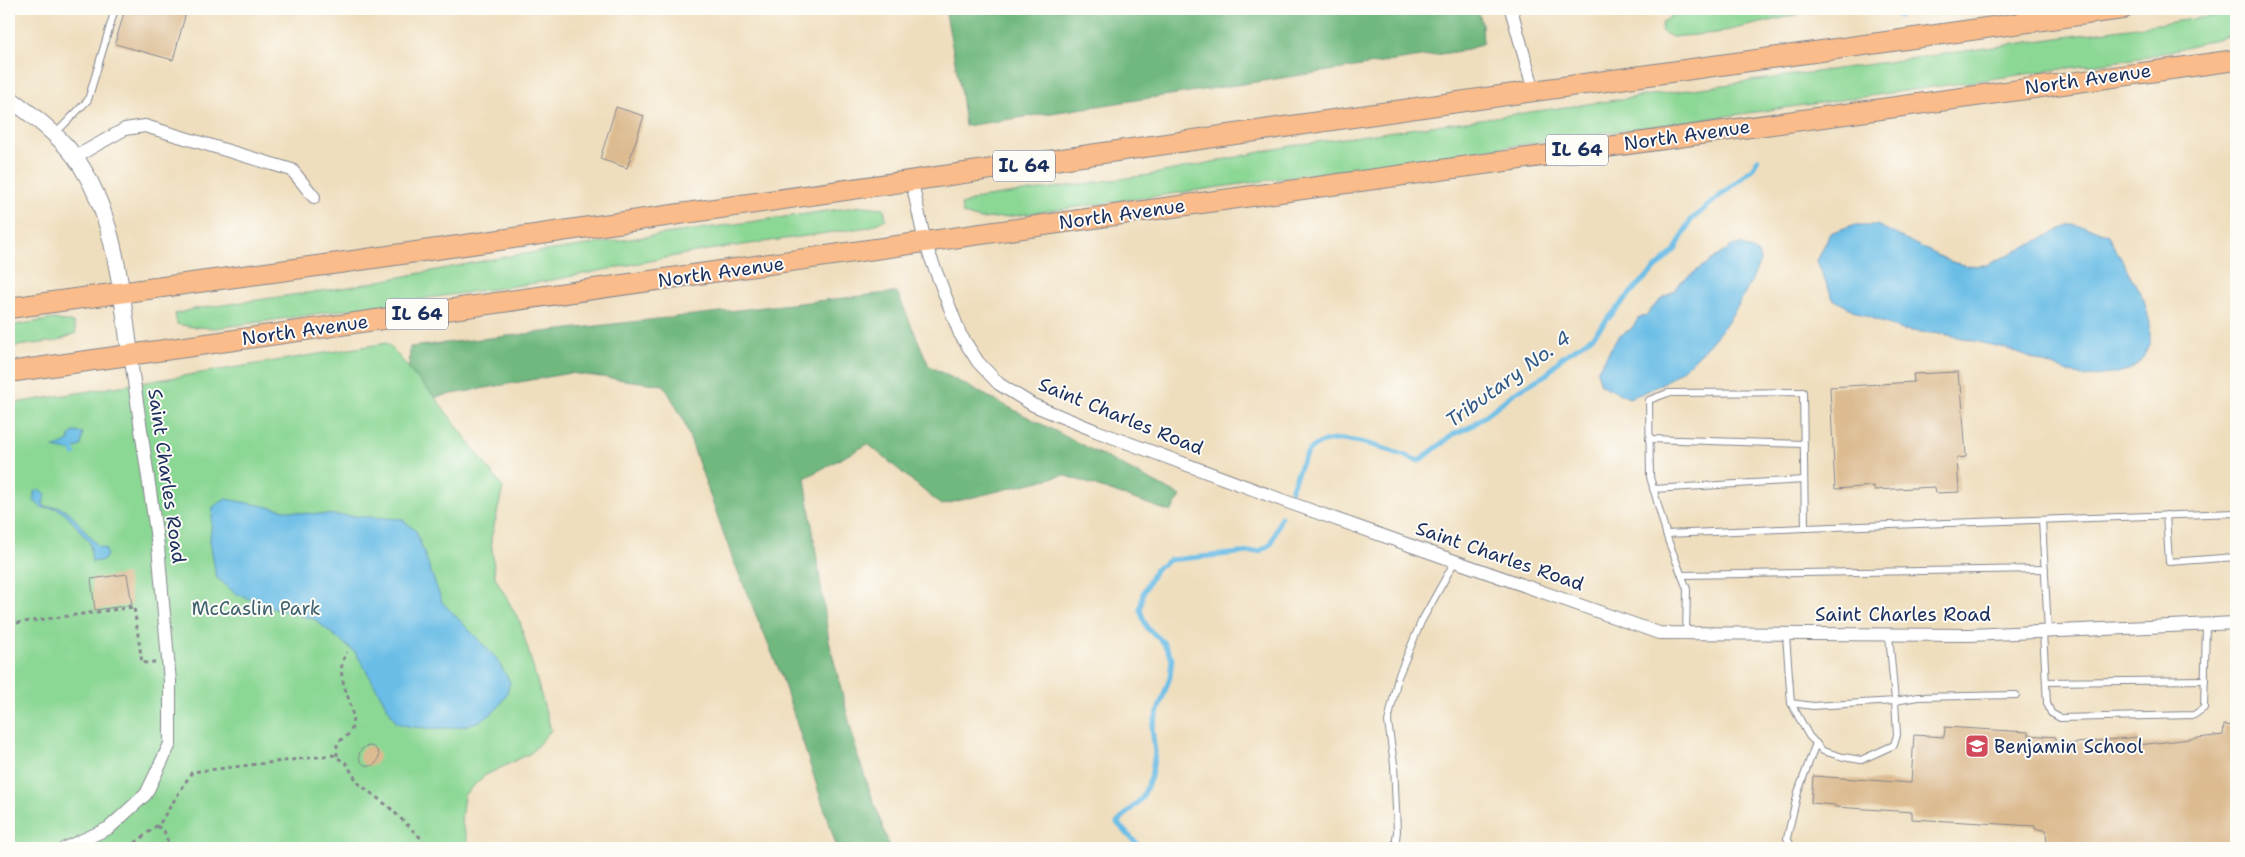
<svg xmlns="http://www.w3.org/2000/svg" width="2245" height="857" font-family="'Shantell Sans',sans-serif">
<rect width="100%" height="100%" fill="#fdfcf7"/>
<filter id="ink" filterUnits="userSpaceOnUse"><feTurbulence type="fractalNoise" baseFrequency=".02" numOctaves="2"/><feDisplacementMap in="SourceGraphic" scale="10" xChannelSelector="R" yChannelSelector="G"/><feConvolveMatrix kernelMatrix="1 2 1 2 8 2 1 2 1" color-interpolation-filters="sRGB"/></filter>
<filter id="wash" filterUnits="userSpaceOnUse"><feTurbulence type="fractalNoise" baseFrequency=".0096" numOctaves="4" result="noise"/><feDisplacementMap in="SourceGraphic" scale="20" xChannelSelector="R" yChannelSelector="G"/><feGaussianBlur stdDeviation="1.12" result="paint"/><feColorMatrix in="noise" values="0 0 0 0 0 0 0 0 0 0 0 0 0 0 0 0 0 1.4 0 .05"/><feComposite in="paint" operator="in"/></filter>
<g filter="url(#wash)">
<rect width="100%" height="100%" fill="#efdebd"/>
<g fill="#8bd794" stroke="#538379">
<polygon points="1675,9 1823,9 1716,33 1672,37 1661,31 1663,22 1676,13"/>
<polygon points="2236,13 2236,34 2147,57 1006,217 980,219 963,214 961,205 979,198 1149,175 1295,145"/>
<polygon points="862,206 884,208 886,219 869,227 701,251 542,282 217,328 193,327 177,324 175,314 194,309 349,287 503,257"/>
<polygon points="54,319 74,323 76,333 57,341 9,347 9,326"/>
<polygon points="387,343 435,397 503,488 491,539 495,577 520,622 551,730 531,753 484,776 464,795 461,820 470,848 9,848 9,404"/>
</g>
<g fill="#70b87e" stroke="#46746e">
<polygon points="945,9 1478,9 1482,24 1483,43 1467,50 965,126 960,87"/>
<polygon points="897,292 929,366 1181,496 1171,512 1064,475 941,505 868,444 805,478 829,641 858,757 890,848 837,848 781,675 732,557 683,419 664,385 570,373 435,397 409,370 410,347"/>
</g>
<g fill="#6bbde6" stroke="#4376a2">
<polygon points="1853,225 1877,225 1949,261 1967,266 1987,265 2070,225 2085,226 2108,235 2144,300 2150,323 2150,342 2142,360 2129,370 2112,374 2082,377 2004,348 1949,335 1903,330 1858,313 1833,299 1817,261 1830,233"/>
<path d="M1740,244L1758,253L1760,261C1737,320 1691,379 1629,398L1601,385L1597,371L1618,337L1631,329L1638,319L1646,315L1661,299L1674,291L1679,283L1732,246Z"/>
<polygon points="74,432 83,433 81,446 69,451 53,448 70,441 69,436"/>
<polygon points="40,490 46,494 43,503 45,507 59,507 70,513 98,546 105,548 107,555 104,560 92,562 90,543 67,515 56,508 43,508 34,501 34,492"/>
<path d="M226,499L301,513L402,519L416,531L442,602L496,658L510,682C501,724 463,730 425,728C415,727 405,727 396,722L356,653L314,619L268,607L235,593L216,577L210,540L213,507Z"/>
</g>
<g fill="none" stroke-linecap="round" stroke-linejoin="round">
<g stroke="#6bbde6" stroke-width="5">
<polyline points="1899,16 1905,9"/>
<polyline points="73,450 74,454"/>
<path d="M1291,490C1296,478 1301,460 1309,451C1333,425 1391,451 1419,461L1454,434L1472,426L1514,393L1547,374L1560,359L1592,337L1636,287L1675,250L1691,220L1752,169L1758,159"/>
<polyline points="1141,848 1117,823 1142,798 1151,777 1155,753 1152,728 1170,677 1172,659 1163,642 1147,628 1140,610 1143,593 1155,570 1169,560 1260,551 1271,544 1281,517"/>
</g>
</g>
<g id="blocks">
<g fill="#dcbb91">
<polygon points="125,9 187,9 173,60 115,44"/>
<polygon points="616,107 644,116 627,168 600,159"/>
<polygon points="1958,372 1959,385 1961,385 1966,457 1957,458 1959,492 1936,493 1935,487 1874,490 1874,486 1835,489 1830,387 1914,382 1913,374"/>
<polygon points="127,574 132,605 95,610 91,579"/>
<polygon points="2224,725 2236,726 2236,848 2047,848 2046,830 2035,829 2035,826 1912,819 1912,812 1835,807 1835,805 1811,803 1813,776 1911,783 1914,735 1944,737 1945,727 2028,732 2028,735 2056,737 2056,745 2138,737 2139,745 2223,735"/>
<circle cx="369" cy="756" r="10"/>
</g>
</g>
</g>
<g filter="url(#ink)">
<use href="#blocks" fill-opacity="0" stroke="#85868e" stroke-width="1"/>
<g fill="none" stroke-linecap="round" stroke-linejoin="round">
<g stroke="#85868e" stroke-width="8">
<g id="service">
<polyline points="55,134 88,100 115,9"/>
<polyline points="1649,439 1804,444"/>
<polyline points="1653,489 1804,480"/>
<polyline points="2166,515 2169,562 2236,557"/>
<polyline points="2042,520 2048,631"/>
<polyline points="1666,534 1805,528"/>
<polyline points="1682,575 2045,569"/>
<polyline points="2043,632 2047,703 2051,713 2060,718 2194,715 2204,708 2206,625"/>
<polyline points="1686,634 1687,589 1668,540 1650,477 1649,400 1668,393 1803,392 1805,528 2236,513"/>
<polyline points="1786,635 1791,703 1813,706 1895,701 1889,635"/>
<polyline points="2046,682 2205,680"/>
<polyline points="1791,703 1809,736 1823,751 1843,757 1861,760 1894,745 1897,735 1895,701 1918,697 2016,695"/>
<polyline points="1395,848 1397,831 1394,764 1388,722 1398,677 1421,622 1455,561"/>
<polyline points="1792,848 1787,838 1798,792 1816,743"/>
</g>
</g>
<g stroke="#85868e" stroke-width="14">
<g id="minor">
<polyline points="1511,9 1534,91"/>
<polyline points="75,157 125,129 145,126 292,170 314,197"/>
<polyline points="912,182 925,243 960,334 978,362 999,384 1033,405 1096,431 1290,503 1659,633 1970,635 2236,623"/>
<polyline points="65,848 109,828 146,794 170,744 170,682 158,546 130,354"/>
</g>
</g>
<g stroke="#85868e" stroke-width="18">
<path id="tertiary" d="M9,98C32,115 58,134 75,157C115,212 121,289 130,354"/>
</g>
<g stroke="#85868e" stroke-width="22">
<g id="primary">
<polyline points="9,308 346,262 1534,91 2122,9"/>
<polyline points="9,372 1115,215 2236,60"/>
</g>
</g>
<g stroke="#85868e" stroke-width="3" stroke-dasharray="4 4" stroke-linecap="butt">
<polyline points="9,624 134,607 142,663 155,662"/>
<path d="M337,756V743L350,733C362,704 329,680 347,652"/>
<polyline points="157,826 164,831 170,848"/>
<polyline points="129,848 160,823 192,772 333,755 346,763 358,783 389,807 431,848"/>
</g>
<use href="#service" stroke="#fff" stroke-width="6"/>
<use href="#minor" stroke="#fff" stroke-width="12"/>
<use href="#tertiary" stroke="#fff" stroke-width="16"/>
<use href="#primary" stroke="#f9bc8a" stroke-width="20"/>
</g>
</g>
<defs>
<g id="school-square" transform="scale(1.25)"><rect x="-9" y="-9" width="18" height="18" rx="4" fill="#d1495b" stroke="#fdfcf7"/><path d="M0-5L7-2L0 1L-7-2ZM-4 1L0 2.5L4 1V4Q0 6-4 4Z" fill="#fff"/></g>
</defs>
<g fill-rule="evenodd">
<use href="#school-square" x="1977" y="746"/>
</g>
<g text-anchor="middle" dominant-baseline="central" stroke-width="4" stroke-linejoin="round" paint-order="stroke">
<g fill="#fdfcf7" stroke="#5f6c8c" stroke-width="1">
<rect x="1546" y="134.5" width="62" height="31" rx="4"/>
<rect x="993" y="150.5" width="62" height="31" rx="4"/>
<rect x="386" y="298.5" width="62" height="31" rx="4"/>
</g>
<g font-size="18" font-weight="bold" fill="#1b2f5e">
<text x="1577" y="150">IL 64</text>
<text x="1024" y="166">IL 64</text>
<text x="417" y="314">IL 64</text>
</g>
<g font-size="19" fill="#1b2f5e" stroke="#fdfcf7">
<text transform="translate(2088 79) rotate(-8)">North Avenue</text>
<text transform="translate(1687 135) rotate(-8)">North Avenue</text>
<text transform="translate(1122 214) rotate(-8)">North Avenue</text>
<text transform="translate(721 272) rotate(-8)">North Avenue</text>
<text transform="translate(305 330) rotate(-8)">North Avenue</text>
<text transform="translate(1121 416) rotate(22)">Saint Charles Road</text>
<text transform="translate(167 476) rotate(82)">Saint Charles Road</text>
<text transform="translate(1500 556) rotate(19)">Saint Charles Road</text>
<text x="1903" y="614">Saint Charles Road</text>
</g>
<g font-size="19" fill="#3d616e" stroke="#fdfcf7">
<text x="256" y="608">McCaslin Park</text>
</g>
<g font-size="19" fill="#1b2f5e" stroke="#fdfcf7" text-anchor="start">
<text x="1994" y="746">Benjamin School</text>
</g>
<g font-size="20" font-style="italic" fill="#335a87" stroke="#fdfcf7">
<text transform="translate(1508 379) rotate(-36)">Tributary No. 4</text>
</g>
</g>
<rect width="2245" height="857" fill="none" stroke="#fdfcf7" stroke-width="30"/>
</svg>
